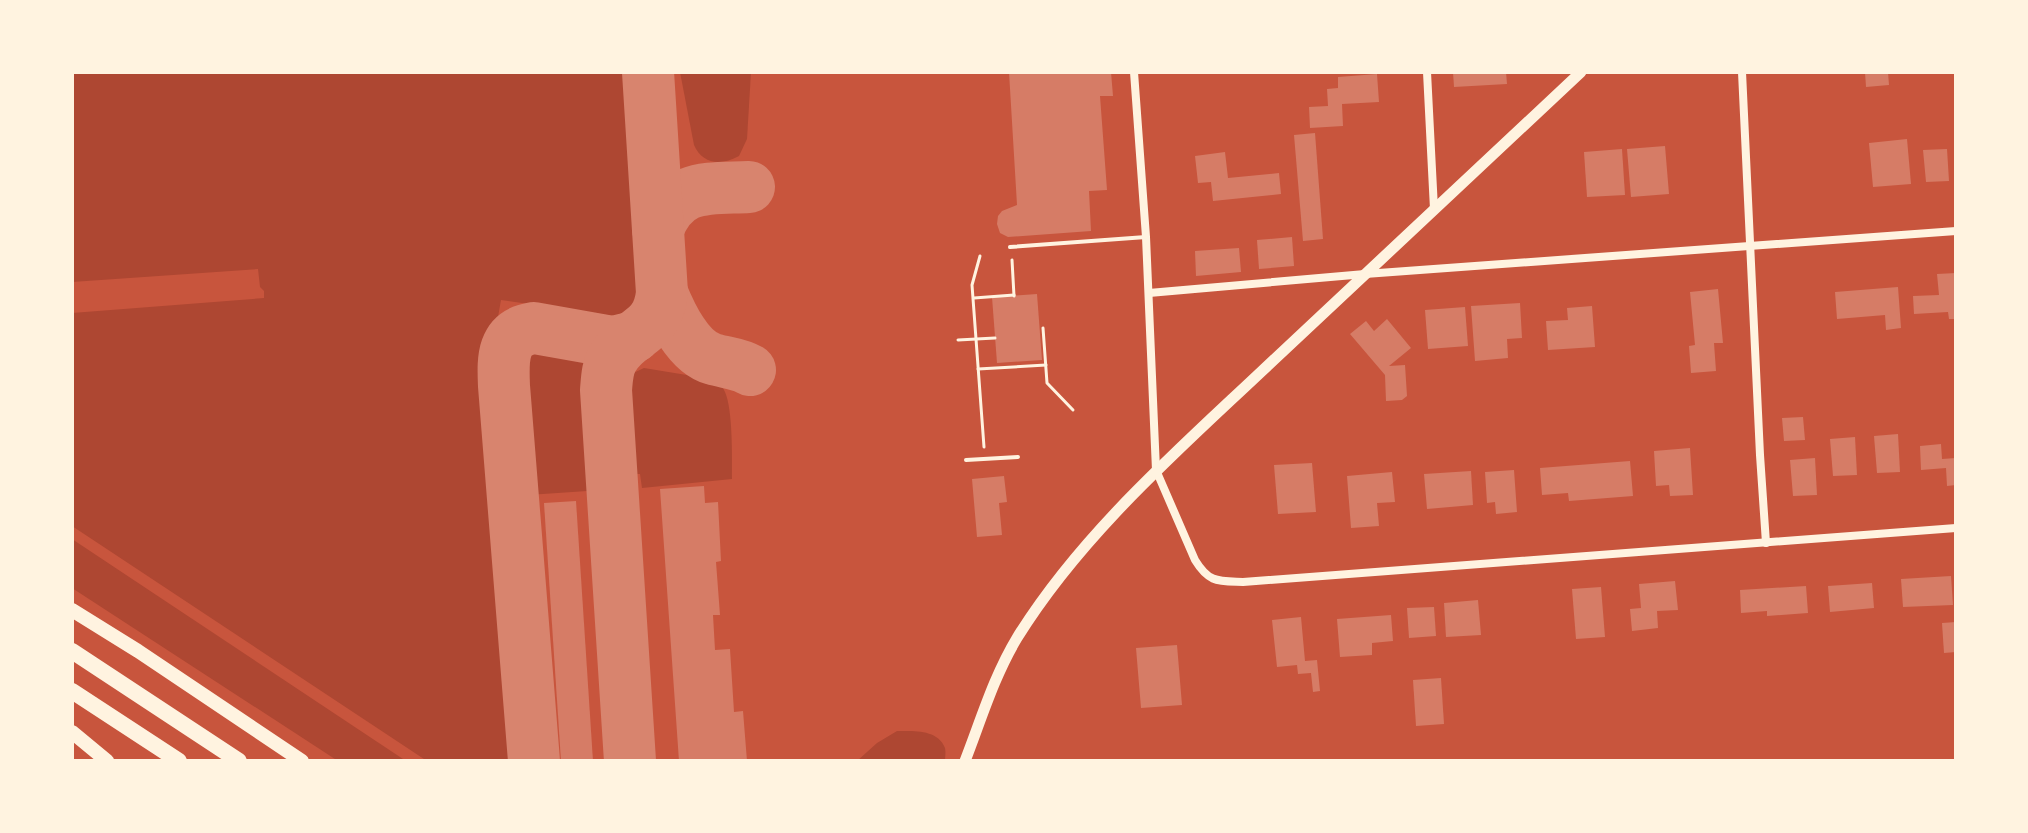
<svg xmlns="http://www.w3.org/2000/svg" width="2028" height="833" font-family="Ubuntu,sans-serif">
<rect width="100%" height="100%" fill="#c8553d"/>
<g fill="#ae4732">
<polygon points="72,72 627,72 642,299 633,309 614,316 501,300 491,356 516,761 427,761 72,526 72,313 264,298 264,291 260,287 258,269 72,282"/>
<path d="M680,72H751L747,139L739,156C721,166 702,164 694,145Z"/>
<path d="M530,348C552,353 579,352 594,371L602,490L528,495L518,358L520,351Z"/>
<path d="M644,368L711,379C718,382 722,385 725,392C733,410 732,458 732,479L642,488L640,474H627L622,385L629,375Z"/>
<polygon points="72,539 406,761 338,761 72,588"/>
<path d="M897,731C913,731 938,729 945,748C946,752 945,757 945,761H857L877,743Z"/>
</g>
<g fill="none" stroke-linecap="round" stroke-linejoin="round">
<g stroke="#d8846e" stroke-width="52">
<path d="M658,229C676,183 707,189 749,187"/>
<path d="M662,293C671,315 688,352 713,359C726,363 738,363 750,370"/>
<path d="M534,761L504,386C503,360 501,333 534,328L613,342L634,337"/>
<path d="M630,761L606,390C607,379 607,368 613,358C630,329 657,335 662,293L648,72"/>
</g>
</g>
<g fill="#d67c66">
<polygon points="1009,72 1111,72 1113,96 1100,96 1107,190 1089,191 1091,231 1008,237 1000,233 997,224 998,216 1002,211 1017,205"/>
<polygon points="1453,72 1506,72 1507,84 1454,87"/>
<polygon points="1865,72 1888,72 1889,85 1866,87"/>
<polygon points="1377,74 1379,102 1342,104 1343,126 1310,128 1309,107 1328,106 1327,89 1338,88 1338,77"/>
<polygon points="1315,133 1323,239 1303,241 1294,135"/>
<polygon points="1907,139 1911,184 1873,187 1869,143"/>
<polygon points="1665,146 1669,194 1631,197 1627,149"/>
<polygon points="1622,149 1625,195 1587,197 1584,152"/>
<polygon points="1947,149 1949,181 1926,182 1923,150"/>
<polygon points="1225,152 1228,178 1279,173 1281,194 1213,201 1211,182 1198,183 1195,156"/>
<polygon points="1292,237 1294,266 1259,269 1257,240"/>
<polygon points="1239,248 1241,272 1196,276 1195,251"/>
<polygon points="1956,273 1956,319 1949,319 1948,312 1914,314 1913,296 1939,295 1937,274"/>
<polygon points="1898,287 1901,328 1886,330 1885,315 1837,319 1835,292"/>
<polygon points="1718,289 1723,343 1714,343 1716,371 1691,373 1689,346 1695,345 1690,292"/>
<polygon points="1037,294 1042,360 997,363 992,297"/>
<polygon points="1520,303 1522,338 1507,339 1508,358 1475,361 1471,306"/>
<polygon points="1592,306 1595,347 1548,350 1546,321 1568,320 1567,308"/>
<polygon points="1465,307 1468,346 1428,349 1425,310"/>
<polygon points="1387,319 1411,348 1389,366 1405,365 1407,396 1402,400 1386,401 1385,375 1350,334 1366,321 1374,331"/>
<polygon points="1803,417 1805,440 1784,441 1782,418"/>
<polygon points="1898,434 1900,472 1877,473 1874,436"/>
<polygon points="1855,437 1857,475 1833,476 1830,439"/>
<polygon points="1941,444 1942,459 1956,458 1956,485 1947,486 1946,468 1921,470 1920,446"/>
<polygon points="1690,448 1693,495 1670,496 1669,485 1656,486 1654,451"/>
<polygon points="1815,458 1817,495 1793,496 1790,460"/>
<polygon points="1630,461 1633,496 1569,501 1568,493 1542,495 1540,468"/>
<polygon points="1312,463 1316,512 1278,514 1274,465"/>
<polygon points="1514,470 1517,512 1496,514 1495,502 1487,503 1485,472"/>
<polygon points="1471,471 1473,505 1427,509 1424,474"/>
<polygon points="1392,472 1395,502 1377,503 1379,526 1351,528 1347,476"/>
<polygon points="1004,476 1007,502 999,503 1002,535 977,537 972,479"/>
<polygon points="704,486 705,503 718,502 721,561 716,562 720,615 713,615 715,650 730,649 734,712 743,711 747,761 679,761 660,489"/>
<polygon points="576,501 593,761 561,761 544,503"/>
<polygon points="1951,576 1953,605 1903,607 1901,579"/>
<polygon points="1675,581 1678,610 1657,611 1658,628 1632,631 1630,609 1641,608 1639,584"/>
<polygon points="1872,583 1874,608 1830,612 1828,586"/>
<polygon points="1806,586 1808,613 1767,616 1767,611 1741,613 1740,590"/>
<polygon points="1601,587 1605,637 1576,639 1572,589"/>
<polygon points="1478,600 1481,635 1446,637 1444,603"/>
<polygon points="1434,607 1436,636 1409,638 1407,608"/>
<polygon points="1391,615 1393,641 1372,643 1372,655 1340,657 1337,619"/>
<polygon points="1301,617 1305,661 1317,660 1320,691 1313,692 1311,673 1298,674 1297,665 1277,667 1272,620"/>
<polygon points="1956,622 1956,652 1944,653 1942,623"/>
<polygon points="1177,645 1182,705 1141,708 1136,648"/>
<polygon points="1441,678 1444,724 1416,726 1413,680"/>
</g>
<g fill="none" stroke-linecap="round" stroke-linejoin="round">
<g stroke="#fff3e0" stroke-width="3">
<polyline points="980,256 972,285 984,447"/>
<polyline points="1012,260 1014,296"/>
<polyline points="974,298 1014,295"/>
<polyline points="1043,328 1047,383 1073,410"/>
<polyline points="958,340 995,338"/>
<polyline points="978,369 1046,365"/>
</g>
<g stroke="#fff3e0" stroke-width="4">
<polyline points="1010,247 1146,237"/>
<polyline points="966,460 1018,457"/>
</g>
<g stroke="#fff3e0" stroke-width="8">
<path d="M1134,72L1146,237L1156,470L1195,560C1209,583 1218,581 1243,582L1956,528"/>
<polyline points="1427,72 1434,209"/>
<polyline points="1742,72 1760,455 1766,543"/>
<polyline points="1149,293 1365,274 1956,231"/>
</g>
<path stroke="#fff3e0" stroke-width="11" d="M965,761C981,720 994,676 1017,638C1080,536 1175,453 1262,371C1368,271 1474,171 1581,72"/>
<g stroke="#fff3e0" stroke-width="14">
<polyline points="72,610 138,651 302,761"/>
<polyline points="72,732 107,761"/>
</g>
<g stroke="#fff3e0" stroke-width="16">
<polyline points="72,651 239,761"/>
<polyline points="72,691 179,761"/>
</g>
</g>
<rect width="2028" height="833" fill="none" stroke="#fff3e0" stroke-width="148"/>
</svg>
